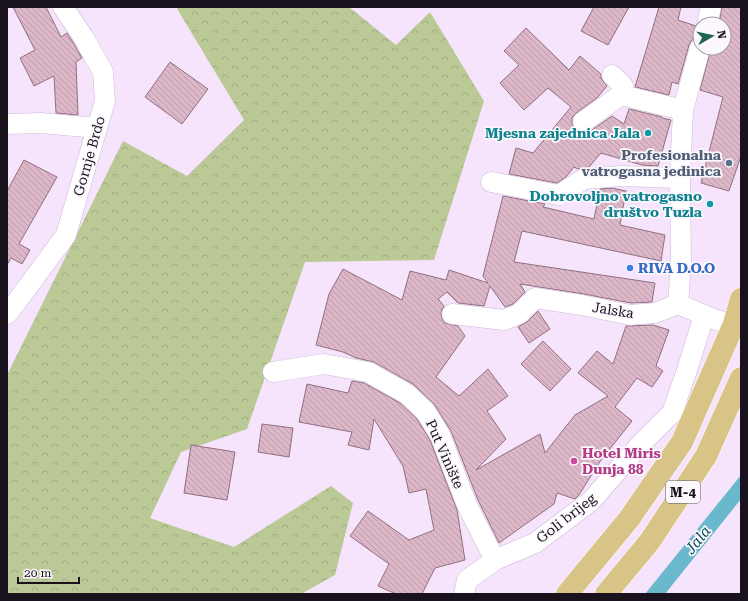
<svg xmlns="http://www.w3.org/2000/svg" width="748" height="601" font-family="'Roboto Serif',serif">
<defs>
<pattern id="forest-crowns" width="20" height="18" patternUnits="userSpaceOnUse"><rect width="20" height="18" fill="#bbc997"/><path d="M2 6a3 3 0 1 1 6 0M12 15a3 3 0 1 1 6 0" fill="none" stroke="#a0ac82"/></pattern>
<pattern id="building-back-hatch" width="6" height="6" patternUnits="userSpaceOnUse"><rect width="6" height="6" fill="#dcb7c8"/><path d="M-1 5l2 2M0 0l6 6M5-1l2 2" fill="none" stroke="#bc9cab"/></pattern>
</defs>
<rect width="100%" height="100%" fill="#f6e4fd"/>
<polygon fill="url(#forest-crowns)" points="176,7 349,7 396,45 430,12 484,101 434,260 305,262 247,429 181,452 150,518 234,547 331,486 353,503 335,575 301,594 7,594 7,375 123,141 187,176 244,120"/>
<polygon fill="#69b8cb" points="741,475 741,499 665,594 645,594"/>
<g fill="url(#building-back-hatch)" stroke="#916f7f">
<polygon points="13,7 46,7 61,37 67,33 74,44 82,58 76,62 78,115 56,113 54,76 34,86 20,58 35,50"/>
<polygon points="594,7 629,7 608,45 581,31"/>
<polygon points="659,7 681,7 678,20 696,26 700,33 700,37 692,40 689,45 678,84 672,82 669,95 635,87"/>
<polygon points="722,7 741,7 741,156 729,191 701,183 723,97 700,90 711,48 724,48 724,24 719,24"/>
<polygon points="526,28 569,70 580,56 601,74 601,78 607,86 597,98 576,113 572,118 572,123 573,128 578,132 584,133 589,132 612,116 624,124 629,109 662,117 662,118 671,120 658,166 642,165 601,153 589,167 578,169 574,167 566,177 557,183 509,174 516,148 533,153 571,107 548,88 524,110 500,83 519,65 504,51"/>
<polygon points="170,62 208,89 182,124 145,97"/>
<polygon points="24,160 57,177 19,244 30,250 22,264 11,258 7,265 7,191"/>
<polygon points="612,188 626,191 620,225 665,235 661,261 522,231 514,262 655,283 652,302 631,303 584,294 520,284 525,292 513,304 505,307 490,286 484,306 458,303 447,292 438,299 444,306 441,312 442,319 445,323 458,326 465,336 436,377 459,396 488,369 508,396 487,411 506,439 476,470 540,434 545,453 575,415 608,396 578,373 597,351 613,364 626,326 653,325 669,330 656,366 663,371 652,387 637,378 615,407 632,421 601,460 579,495 575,499 557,493 554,504 499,543 478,500 451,431 434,404 413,384 374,362 356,358 343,352 316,345 329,294 343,269 402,300 410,271 446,280 449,270 488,283 483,276 503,196 545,204 543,207 594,219 600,189"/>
<polygon points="538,311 550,329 529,343 518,327 527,322"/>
<polygon points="543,341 571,369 550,391 521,364"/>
<polygon points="352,381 364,383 400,403 417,419 430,440 457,510 465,560 435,568 422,594 396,594 378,586 389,564 350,536 368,511 409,540 434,530 426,489 409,493 403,466 374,419 369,450 348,445 352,432 299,422 307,384 348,393"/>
<polygon points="262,424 293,428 289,457 258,452"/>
<polygon points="191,445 235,452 227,500 184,493"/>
</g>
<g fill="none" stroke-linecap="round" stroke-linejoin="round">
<g stroke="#cdb8d6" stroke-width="21">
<g id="minor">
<polyline points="707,24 711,7"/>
<polyline points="612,75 623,86 621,95"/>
<polyline points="583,122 621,95 683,110"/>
<polyline points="7,124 41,123 97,128"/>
<polyline points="491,182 559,195 584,179 621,176 680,178"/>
<polyline points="678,304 681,264 680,178 683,110 700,48"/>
<polyline points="678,304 716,320 734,324"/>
<polyline points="7,314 18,300 66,235 105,101 103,72 84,38 63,7"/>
<polyline points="452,314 504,320 519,314 535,298 582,305 630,315 655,313 678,304"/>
<polyline points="273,372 324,364 368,372 407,394 426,412 440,435 467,505 495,560"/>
<polyline points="464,594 467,580 495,560 535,543 591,501 638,447 672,413 686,373 704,316"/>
</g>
</g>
<g stroke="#fff" stroke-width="23">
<g id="major">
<polyline points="567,594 629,519 682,442 734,324 741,299"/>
<polyline points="606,594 650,541 706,456 741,378"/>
</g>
</g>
<use href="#minor" stroke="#fff" stroke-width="20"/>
<use href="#major" stroke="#d9c487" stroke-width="22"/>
</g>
<g fill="#0f9aa8" stroke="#fbf7fd" stroke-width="1.5">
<circle cx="648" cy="133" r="4"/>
<circle cx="710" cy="204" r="4"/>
</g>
<circle fill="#5c6f8a" stroke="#fbf7fd" stroke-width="1.5" cx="729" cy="163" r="4"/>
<circle fill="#3f7fe0" stroke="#fbf7fd" stroke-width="1.5" cx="630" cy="268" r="4"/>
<circle fill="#d1479c" stroke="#fbf7fd" stroke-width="1.5" cx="574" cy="461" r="4"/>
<g text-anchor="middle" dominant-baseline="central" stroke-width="3.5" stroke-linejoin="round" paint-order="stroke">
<rect fill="#fbf7fd" stroke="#5d5660" stroke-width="1" x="666" y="481" width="34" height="22" rx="3"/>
<g font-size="13" font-weight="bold" fill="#19111c">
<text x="683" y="492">M-4</text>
</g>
<g font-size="14" font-weight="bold" fill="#0d838f" stroke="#fbf7fd" text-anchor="end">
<text x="640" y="133">Mjesna zajednica Jala</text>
<text x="702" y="196">Dobrovoljno vatrogasno<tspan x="702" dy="16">društvo Tuzla</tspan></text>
</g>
<g font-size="14" font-weight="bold" fill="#4e5e75" stroke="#fbf7fd" text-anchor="end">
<text x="721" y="155">Profesionalna<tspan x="721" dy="16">vatrogasna jedinica</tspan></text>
</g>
<g font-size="14" fill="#19111c" stroke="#fbf7fd">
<text transform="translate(89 156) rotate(-74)">Gornje Brdo</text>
<text transform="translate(613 310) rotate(9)">Jalska</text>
<text transform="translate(445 454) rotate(66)">Put Vinište</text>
<text transform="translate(566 518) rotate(-38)">Goli brijeg</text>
</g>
<g font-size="14" font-weight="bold" fill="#366cbe" stroke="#fbf7fd" text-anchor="start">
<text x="638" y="268">RIVA D.O.O</text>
</g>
<g font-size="14" font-weight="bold" fill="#b23c85" stroke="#fbf7fd" text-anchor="start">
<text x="582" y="453">Hotel Miris<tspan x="582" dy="16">Dunja 88</tspan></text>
</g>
<g font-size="15" font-style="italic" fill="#014d5a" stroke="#fbf7fd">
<text transform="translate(698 540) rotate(-51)">Jala</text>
</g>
</g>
<rect width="748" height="601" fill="none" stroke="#19111c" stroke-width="16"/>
<g transform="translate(712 36) rotate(81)"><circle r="19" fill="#fbf7fd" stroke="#a19ba3"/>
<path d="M0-3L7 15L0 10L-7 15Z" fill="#1e6355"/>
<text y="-6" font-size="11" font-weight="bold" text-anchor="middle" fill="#19111c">N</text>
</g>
<path d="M18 577v6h61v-6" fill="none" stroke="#19111c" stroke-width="2"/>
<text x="24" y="577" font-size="12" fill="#19111c" stroke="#fbf7fd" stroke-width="3" paint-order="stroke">20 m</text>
</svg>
